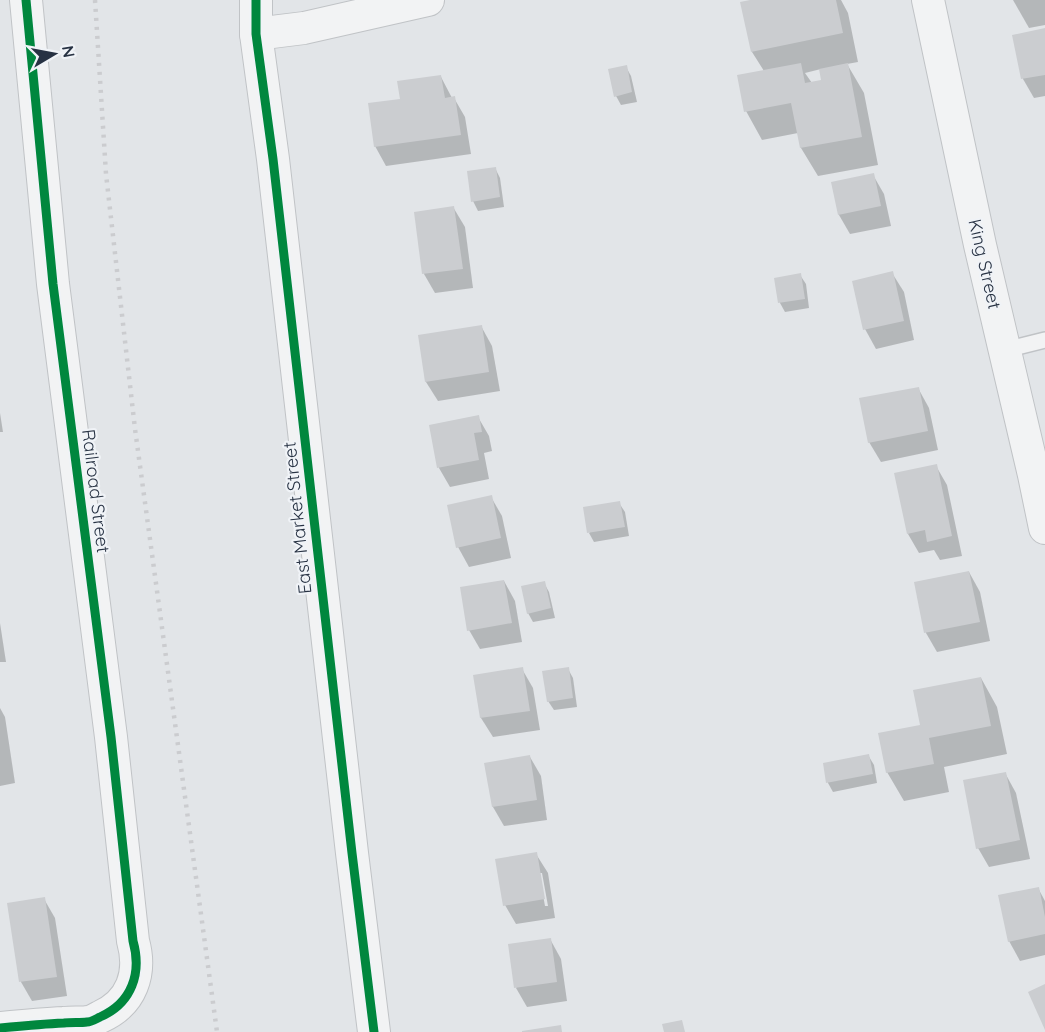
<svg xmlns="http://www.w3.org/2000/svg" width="1045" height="1032" font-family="Quicksand,sans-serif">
<rect width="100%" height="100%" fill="#e2e5e8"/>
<g fill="#0003" fill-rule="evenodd">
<path d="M757,0H841L848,13L858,62L847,64L864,93L878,165L818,176L801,148L798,133L762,140L746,111L764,71L752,52ZM821,69L823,81L812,83L805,73Z"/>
<polygon points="1013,0 1045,0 1045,25 1029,28"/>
<polygon points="1045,30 1045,96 1034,98 1023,79 1014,36"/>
<polygon points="626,67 631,76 637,102 621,105 616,96"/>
<polygon points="441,77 452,98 454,98 465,117 471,154 386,166 375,146 402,100"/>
<polygon points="495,168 500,178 504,207 478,211 473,201"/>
<polygon points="873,175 884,194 891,226 850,234 839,215 832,183"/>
<polygon points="453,207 465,227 473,288 435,293 424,274 416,213"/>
<polygon points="892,273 904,292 914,340 876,349 865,329"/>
<polygon points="800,275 806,284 809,308 785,312 780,303 776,279"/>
<polygon points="481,326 492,346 500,391 438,401 426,382 420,336"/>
<polygon points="918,388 929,408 938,450 881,462 869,442"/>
<polygon points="0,413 3,432 0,432"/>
<polygon points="478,417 489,436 492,451 484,453 489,479 450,487 439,468 430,426"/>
<polygon points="936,466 947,485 962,556 940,560 934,550 919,553 908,534"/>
<polygon points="491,497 502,516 511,558 469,567 458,547"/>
<polygon points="619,503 625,512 629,536 594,542 589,533"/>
<polygon points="969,572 980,592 990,641 937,652 926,633 916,583"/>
<polygon points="504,581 515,601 522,642 480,649 469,630"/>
<polygon points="544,583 549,592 555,618 533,622 528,613"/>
<polygon points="0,623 6,662 0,662"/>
<polygon points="522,669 533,688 540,730 493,737 481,718 475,676"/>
<polygon points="568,669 573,678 577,707 554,710 548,701"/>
<polygon points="981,678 997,707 1007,754 944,767 949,792 904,801 887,772 922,726"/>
<polygon points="0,708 5,717 15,783 0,786"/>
<polygon points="868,755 874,765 877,783 833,792 828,783 825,764"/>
<polygon points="530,757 541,776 547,820 504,826 493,807 486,764"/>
<polygon points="1005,773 1016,793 1030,859 989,867 978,848"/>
<path d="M536,854L548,873L555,918L516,924L505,905ZM539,873H542L548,906H545Z"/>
<polygon points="1038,888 1045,901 1045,955 1020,961 1009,941"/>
<polygon points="44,899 55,918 67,996 32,1001 21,982 9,904"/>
<polygon points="550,939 561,959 567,1001 527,1007 516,988"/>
</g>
<g fill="#cbcdd0">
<polygon points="750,0 836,0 843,33 751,52 740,2"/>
<polygon points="1045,28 1045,75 1021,79 1012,35"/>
<polygon points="801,63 805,83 821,80 819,69 848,63 862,137 800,148 791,103 744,112 737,75"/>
<polygon points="627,65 632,92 614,97 608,69"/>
<polygon points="441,75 445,98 455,96 461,135 374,147 368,103 400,99 397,81"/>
<polygon points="496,167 500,197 471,202 467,171"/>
<polygon points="874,173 881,206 838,215 831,182"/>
<polygon points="454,206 463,269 422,274 414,212"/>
<polygon points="893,271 904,321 863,330 852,281"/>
<polygon points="801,273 805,299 778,303 774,278"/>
<polygon points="482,325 489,372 425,382 418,335"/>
<polygon points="919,387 928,431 868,443 859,398"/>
<polygon points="479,415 482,432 474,433 479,460 437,468 429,425"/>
<polygon points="937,464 952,536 927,542 925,530 907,534 894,473"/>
<polygon points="492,495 501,538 456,548 447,505"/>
<polygon points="620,501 625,527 587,533 583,507"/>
<polygon points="969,571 980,622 924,633 914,582"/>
<polygon points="504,580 512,623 467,631 460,587"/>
<polygon points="545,581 551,608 527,614 521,586"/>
<polygon points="523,667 530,711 480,718 473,675"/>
<polygon points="569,667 573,698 547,702 542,671"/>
<polygon points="981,677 991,726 929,738 934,764 886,773 878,733 920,725 913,690"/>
<polygon points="869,754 873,774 826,783 823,763"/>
<polygon points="530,755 537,800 492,807 484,763"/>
<polygon points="1006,772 1020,840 976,849 963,780"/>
<polygon points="537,852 545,899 503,906 495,859"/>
<polygon points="1039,887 1045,917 1045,934 1008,942 998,895"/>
<polygon points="45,897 57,977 19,982 7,903"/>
<polygon points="551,938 557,982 514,988 508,944"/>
<polygon points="1045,984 1045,1030 1028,992"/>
<polygon points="682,1020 685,1032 664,1032 662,1024"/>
<polygon points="561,1025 562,1032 522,1032 522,1031"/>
</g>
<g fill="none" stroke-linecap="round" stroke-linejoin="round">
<g stroke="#c0c3c6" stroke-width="18">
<polyline id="service" points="1005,350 1045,340"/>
</g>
<g stroke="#c0c3c6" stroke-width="34">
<g id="minor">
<polyline points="256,0 256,34 273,159 352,853 374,1032"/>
<polyline points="928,0 980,245 1034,475 1045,528"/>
<polyline points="256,34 304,28 428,0"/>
<path d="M0,1028C21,1026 43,1024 64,1023C72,1022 80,1023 87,1022C92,1022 96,1019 100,1017C132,1003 142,973 133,941L111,737L53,284L26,0"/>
</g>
</g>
<use href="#service" stroke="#f2f3f4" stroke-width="15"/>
<use href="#minor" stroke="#f2f3f4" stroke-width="32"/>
<polyline stroke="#cbcccf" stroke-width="4.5" stroke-dasharray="3 6" stroke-linecap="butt" points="95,0 106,174 135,429 217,1032"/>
<g stroke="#f0f3f7" stroke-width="13">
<g id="cycleway">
<polyline points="256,0 256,34 273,159 352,853 374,1032"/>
<path d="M0,1028C21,1026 43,1024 64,1023C72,1022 80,1023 87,1022C92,1022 96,1019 100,1017C132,1003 142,973 133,941L111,737L53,284L26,0"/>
</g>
</g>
<use href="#cycleway" stroke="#00873e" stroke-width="9"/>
</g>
<g text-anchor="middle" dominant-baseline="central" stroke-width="4.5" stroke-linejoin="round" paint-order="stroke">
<g font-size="18" fill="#273243" stroke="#f0f3f7">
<text transform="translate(985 264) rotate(77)">King Street</text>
<text transform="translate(96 491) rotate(83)">Railroad Street</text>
<text transform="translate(297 518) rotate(-96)">East Market Street</text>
</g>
</g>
<g transform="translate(54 54) rotate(80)" stroke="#f0f3f7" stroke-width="4.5" paint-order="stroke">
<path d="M0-4.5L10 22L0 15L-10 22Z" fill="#273243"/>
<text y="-9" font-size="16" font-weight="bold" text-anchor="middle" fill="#273243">N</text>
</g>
</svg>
